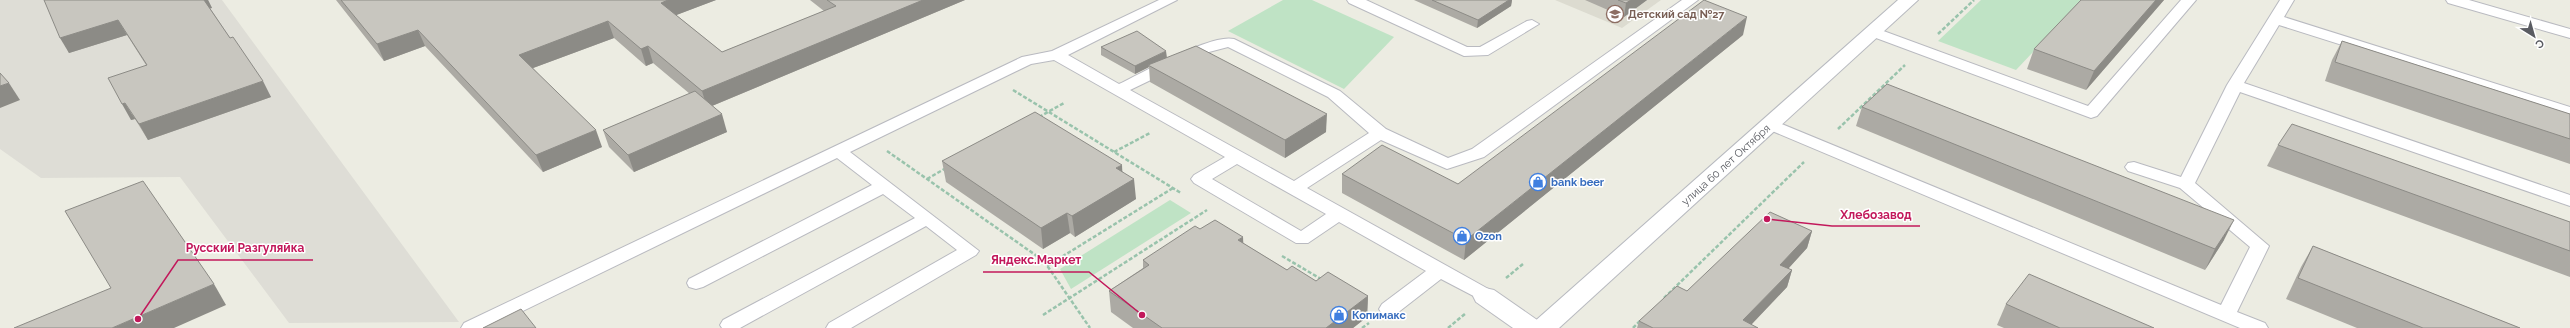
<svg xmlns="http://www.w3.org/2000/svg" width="2570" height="328" font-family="Raleway,sans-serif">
<rect width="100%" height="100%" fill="#ecece2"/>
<polygon fill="#deddd6" points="0,0 222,0 459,322 289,323 180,177 41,178 0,149"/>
<polygon fill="#dcdbd0" points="1555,0 1661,0 1622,28"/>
<g fill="#bfe3c5">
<polygon points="1283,0 1312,0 1394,37 1344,89 1228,31"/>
<polygon points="1981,0 2082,0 2016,70 1938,41"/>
<polygon points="1170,200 1191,213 1071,289 1060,269"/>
</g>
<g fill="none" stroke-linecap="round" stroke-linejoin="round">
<g stroke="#b9bac0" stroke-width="2">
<g id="service">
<path d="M1159,0H1177L1068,55L1119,84C1142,73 1212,33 1234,39L1340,91L1386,129L1448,158L1472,149L1682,0H1698L1484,157L1447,169L1381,140L1307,188L1492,291L1495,296L1492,301L1485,302L1441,279L1396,314L1389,316L1382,314L1379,309L1382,304L1426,271L1339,222L1308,243H1296L1194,183L1191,179L1194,175L1225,157L1054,60L1031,64L850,152L979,251L976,255L851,328H826L829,323L957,250L926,226L740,328H722L720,325L723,320L915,218L883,194L703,287L696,289L689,287L687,283L689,279L872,185L837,158L488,328H461L464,323L1022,57L1052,51ZM1228,47L1328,97L1369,133L1294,181L1130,90L1209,52ZM1237,164L1326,214L1301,231L1212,179Z"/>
<polygon points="1347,0 1366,0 1467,47 1480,47 1527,21 1532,20 1539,24 1488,55 1464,56 1349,3"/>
<polygon points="2181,0 2196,0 2097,116 2091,118 1868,35 1866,32 1868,29 1878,29 2088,106"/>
<polygon points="2280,0 2294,0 2284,17 2570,107 2570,117 2279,25 2244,83 2570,195 2570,206 2240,92 2195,183 2269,246 2237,312 2265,323 2268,328 2240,328 1765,128 1763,125 1765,122 1777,122 2221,305 2250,247 2180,188 2128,171 2125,167 2128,163 2134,162 2181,177 2227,85"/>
<polygon points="2446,0 2469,0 2570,29 2570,38 2448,3"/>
</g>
</g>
<g stroke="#b9bac0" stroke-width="2">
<polygon id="minor" points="1485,288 1494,290 1540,322 1544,328 1513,328 1476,302 1473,296 1476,290"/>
</g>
<g stroke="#b7b9bf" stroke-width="2">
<polygon id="secondary" points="1898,0 1918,0 1559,328 1530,328 1534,322"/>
</g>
<g stroke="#99c3ac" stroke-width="2.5" stroke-dasharray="4 2" stroke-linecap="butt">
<polyline points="1938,34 1974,0"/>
<polyline points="1013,90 1181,193"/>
<polyline points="1039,117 1064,103"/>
<polyline points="1838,129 1905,65"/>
<polyline points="887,151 1044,261 1090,328"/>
<polyline points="1114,152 1150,133"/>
<polyline points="927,179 946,168"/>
<polyline points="1282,256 1321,279"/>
<polyline points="1047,266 1173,188"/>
<polyline points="1506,278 1523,264"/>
<polyline points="1664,298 1804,162"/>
<polyline points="1043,315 1207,210"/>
<polyline points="1362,328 1369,323"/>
<polyline points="1448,328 1466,313"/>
<polyline points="1633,328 1640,321"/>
</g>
<use href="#service" fill="#fff" fill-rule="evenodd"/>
<use href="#minor" fill="#fff" fill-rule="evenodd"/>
<use href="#secondary" fill="#fff" fill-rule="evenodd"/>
</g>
<g fill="#acaaa4">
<polygon points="44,0 208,0 212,8 210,8 230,38 271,97 148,140 135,119 131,120 146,65 127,35 69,53"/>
<polygon points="336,0 716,0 676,15 722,52 824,11 810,0 965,0 712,106 727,132 634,172 609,147 603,130 690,94 653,63 646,66 614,38 533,68 602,147 543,172 425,46 384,61"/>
<polygon points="1414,0 1512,0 1511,6 1477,28"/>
<polygon points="1585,0 1647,0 1624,17"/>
<polygon points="2081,0 2164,0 2086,90 2027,69 2034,49"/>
<polygon points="1743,35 1464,260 1342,193 1342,174 1458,184"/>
<polygon points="2342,41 2570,114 2570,164 2325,81 2332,60"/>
<polygon points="1101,47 1166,58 1326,132 1285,158 1150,82 1149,67 1135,74 1101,55"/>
<polygon points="1862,107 2224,240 2205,270 1856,126"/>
<polygon points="2278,145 2570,222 2570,277 2267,166"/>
<polygon points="942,161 1122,171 1136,199 1075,237 1070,233 1043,249 946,182"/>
<polygon points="1200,229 1243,243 1287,270 1316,281 1368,296 1367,317 1353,328 1133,328 1111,312 1109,291 1143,268 1143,260"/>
<polygon points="1812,231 1807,248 1788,269 1792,270 1787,287 1751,325 1758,328 1637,328 1639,321 1687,291"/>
<polygon points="2313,246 2520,328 2357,328 2286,299 2301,267"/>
<polygon points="2006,304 2154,328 2004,328 1997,325"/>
</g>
<g fill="#8c8b86">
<polygon points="203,0 208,0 212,8 208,9"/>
<polygon points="668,0 716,0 666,19 661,3"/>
<polygon points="923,0 965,0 707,108 702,91"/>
<polygon points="1509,0 1512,0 1511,6 1477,28 1478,20"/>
<polygon points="1631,0 1647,0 1624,17 1626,3"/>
<polygon points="2156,0 2164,0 2086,90 2094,71"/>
<polygon points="1747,17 1743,35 1464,260 1466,240"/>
<polygon points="118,20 127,35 69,53 60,38"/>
<polygon points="608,21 614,38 525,71 519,55"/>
<polygon points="418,30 425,46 384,61 377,44"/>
<polygon points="648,46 653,63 646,66 641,49"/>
<polygon points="1166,51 1167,58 1148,65 1149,67 1135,74 1135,66"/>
<polygon points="263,81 271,97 148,140 139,124"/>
<polygon points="9,83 20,100 0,108 0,86"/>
<polygon points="125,103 135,119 131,120 122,104"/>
<polygon points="722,114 727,132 634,172 628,155"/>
<polygon points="1327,114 1326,132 1285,158 1285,140"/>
<polygon points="596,130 602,147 543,172 536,155"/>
<polygon points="1122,165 1123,185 1134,179 1136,199 1075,237 1072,216 1116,168"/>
<polygon points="1067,213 1070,233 1043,249 1041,228"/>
<polygon points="2234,220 2224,240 2205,270 2215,249"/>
<polygon points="1812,231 1807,248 1776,282 1780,265"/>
<polygon points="1243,237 1244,258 1238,240"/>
<polygon points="1792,270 1787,287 1748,328 1743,320"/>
<polygon points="214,284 226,305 174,328 112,328"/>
<polygon points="1368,296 1367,317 1353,328 1326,328"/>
</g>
<g fill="#c8c6bf" stroke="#8c8b86">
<polygon points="44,0 204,0 230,38 233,37 263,81 139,124 125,103 122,104 108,78 147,65 118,20 60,38"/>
<polygon points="341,0 668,0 661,3 722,52 836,6 827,0 923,0 702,91 648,46 641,49 608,21 519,55 596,130 536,155 418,30 377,44"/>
<polygon points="1432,0 1509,0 1478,20"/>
<polygon points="1618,0 1631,0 1626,3"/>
<polygon points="1704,0 1747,17 1466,240 1342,174 1382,145 1458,184"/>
<polygon points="2081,0 2156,0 2094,71 2034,49"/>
<polygon points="1137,31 1166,51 1135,66 1101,47"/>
<polygon points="2342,41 2570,114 2570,139 2335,62"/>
<polygon points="1196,46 1327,114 1285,140 1148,65"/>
<polygon points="0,73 9,83 0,86"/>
<polygon points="1887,84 2234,220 2215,249 1862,107"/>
<polygon points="695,91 722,114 628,155 603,130"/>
<polygon points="1035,112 1122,165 1116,168 1134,179 1072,216 1067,213 1041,228 942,161"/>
<polygon points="2292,124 2570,222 2570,251 2278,145"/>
<polygon points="143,181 214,284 112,328 14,328 111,288 65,211"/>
<polygon points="1770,212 1812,231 1780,265 1792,270 1743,320 1758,328 1653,328 1639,321 1677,286 1687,291"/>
<polygon points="1215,220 1243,237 1238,240 1287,270 1292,266 1316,281 1328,272 1368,296 1326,328 1162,328 1109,291 1149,265 1143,260 1195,226 1200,229"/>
<polygon points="2313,246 2520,328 2423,328 2298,278"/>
<polygon points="2029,274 2154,328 2060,328 2006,304"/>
<polygon points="521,309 536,328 483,328"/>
</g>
<defs>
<g id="school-ring" transform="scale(0.9)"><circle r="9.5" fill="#fff" stroke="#8d6e63" stroke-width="1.5"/><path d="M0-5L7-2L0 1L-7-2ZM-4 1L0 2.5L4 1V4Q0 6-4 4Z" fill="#8d6e63"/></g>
<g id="shop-ring" transform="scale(0.9)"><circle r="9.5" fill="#fff" stroke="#3f7fe0" stroke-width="1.5"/><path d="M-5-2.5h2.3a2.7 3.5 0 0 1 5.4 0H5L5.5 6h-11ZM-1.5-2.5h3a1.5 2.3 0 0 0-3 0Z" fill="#3f7fe0"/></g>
</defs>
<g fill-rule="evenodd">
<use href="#school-ring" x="1615" y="14"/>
<use href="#shop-ring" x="1538" y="182"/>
<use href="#shop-ring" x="1462" y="236"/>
<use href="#shop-ring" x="1339" y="315"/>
</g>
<g text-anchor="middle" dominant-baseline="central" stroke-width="3" stroke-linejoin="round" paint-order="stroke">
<g font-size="11" font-weight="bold" fill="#785e54" stroke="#fff" text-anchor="start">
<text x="1628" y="14">Детский сад №27</text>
</g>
<g font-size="11" fill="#5a5c62" stroke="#fff">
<text transform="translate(1726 165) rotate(-42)">улица 60 лет Октября</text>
</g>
<g font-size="11" font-weight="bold" fill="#366cbe" stroke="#fff" text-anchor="start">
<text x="1551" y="182">bank beer</text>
<text x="1475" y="236">Ozon</text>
<text x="1352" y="315">Копимакс</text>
</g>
</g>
<path fill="none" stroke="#c2185b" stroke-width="1.5" d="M1767 219L1832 226H1920M138 319L178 260H313M1142 315L1089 272H983"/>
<g fill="#c2185b" stroke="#fff" stroke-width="1.5">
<circle cx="1767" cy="219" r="4"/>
<circle cx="138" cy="319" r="4"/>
<circle cx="1142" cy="315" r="4"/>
</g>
<g font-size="12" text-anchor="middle" font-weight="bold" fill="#c2185b" stroke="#fff" stroke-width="3" stroke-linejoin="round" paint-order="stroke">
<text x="1876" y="219">Хлебозавод</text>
<text x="245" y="252">Русский Разгуляйка</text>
<text x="1036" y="264">Яндекс.Маркет</text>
</g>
<g transform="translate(2534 36) rotate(143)" stroke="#ffffff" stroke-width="3" paint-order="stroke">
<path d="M0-3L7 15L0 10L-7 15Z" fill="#5a5c62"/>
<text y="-6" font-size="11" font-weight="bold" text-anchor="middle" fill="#5a5c62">С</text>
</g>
</svg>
